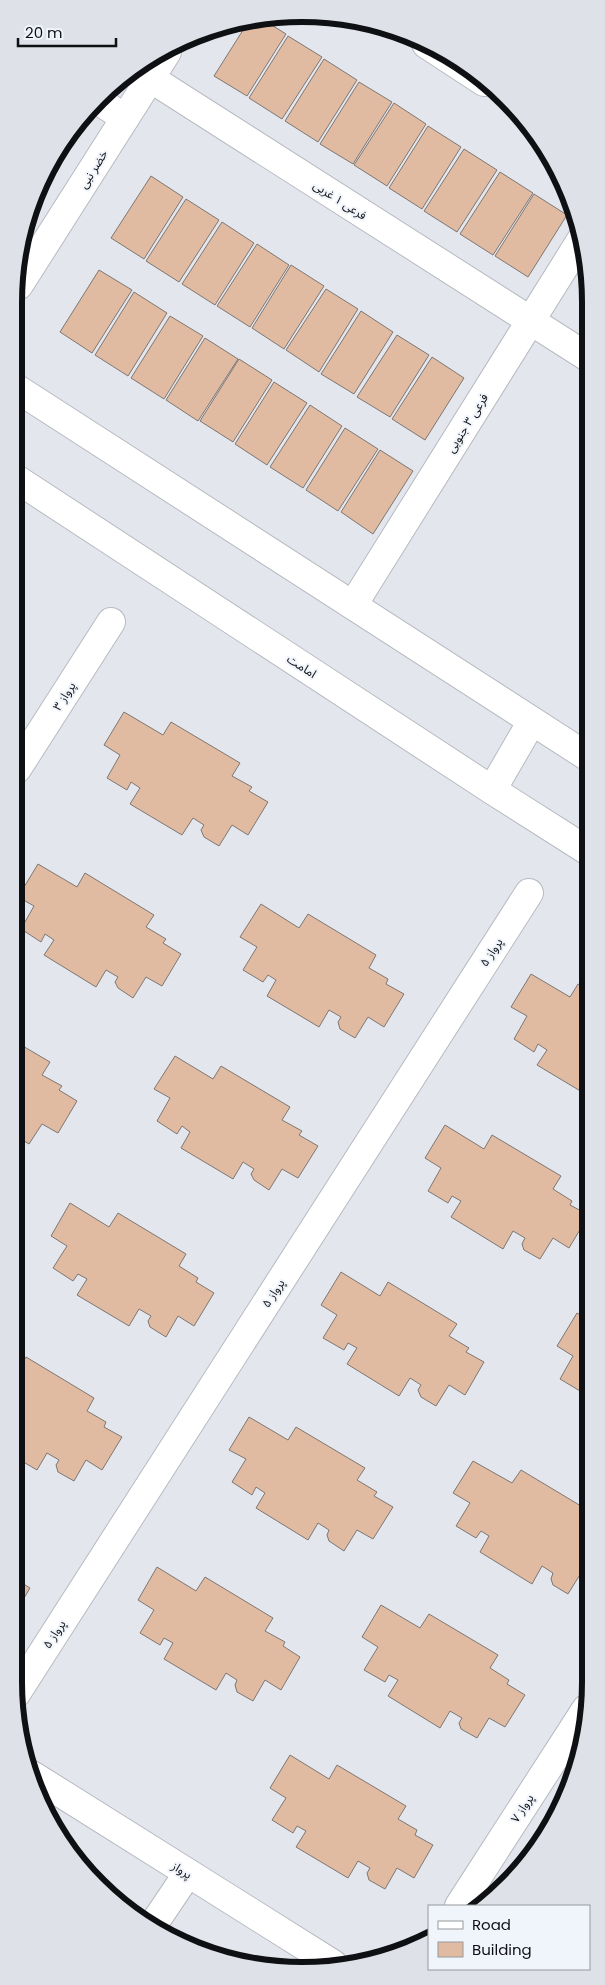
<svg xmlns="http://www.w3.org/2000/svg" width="605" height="1985" font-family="Poppins,'Noto Sans Arabic',sans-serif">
<rect width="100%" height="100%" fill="#e3e7ed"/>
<g fill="#e1baa2" stroke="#7d7773">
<polygon points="250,19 262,19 286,34 247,96 214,76"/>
<polygon points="288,36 322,57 282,119 249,98"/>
<polygon points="324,59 357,80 318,142 285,121"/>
<polygon points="359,82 392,102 353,164 320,144"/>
<polygon points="394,103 426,124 387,186 354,165"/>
<polygon points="428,126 461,147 422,209 389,188"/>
<polygon points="464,149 497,170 457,232 424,211"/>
<polygon points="500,172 533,193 493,255 460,234"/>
<polygon points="151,176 183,197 144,259 111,238"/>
<polygon points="534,194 567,215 528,277 495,256"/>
<polygon points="186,199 219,220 179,282 146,261"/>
<polygon points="222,222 254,243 215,305 182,284"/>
<polygon points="257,244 289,265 250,327 217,306"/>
<polygon points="291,265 324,286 284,349 252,328"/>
<polygon points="99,270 132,290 92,353 60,332"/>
<polygon points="326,289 358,309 319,372 286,350"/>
<polygon points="134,292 167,313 128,376 95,355"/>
<polygon points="361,311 393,332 354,394 321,374"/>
<polygon points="170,316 203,336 164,399 131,378"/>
<polygon points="397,335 429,355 390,417 357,397"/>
<polygon points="205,338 238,359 198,421 166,400"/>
<polygon points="432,357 464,378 425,440 392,419"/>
<polygon points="239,359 272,380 233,442 200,421"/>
<polygon points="274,382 307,403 267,465 235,444"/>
<polygon points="310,405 342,426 303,488 270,467"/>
<polygon points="345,428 378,449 338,511 306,490"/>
<polygon points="380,450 413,471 373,534 341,512"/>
<polygon points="124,712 163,735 171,722 240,763 232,776 252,787 249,791 268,802 248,835 232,825 219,846 204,837 201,830 204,825 193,818 182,835 130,804 140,788 131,782 127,790 107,778 120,755 104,745"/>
<polygon points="38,864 77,887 85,873 154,915 146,927 166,939 163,943 181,954 162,986 146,977 133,998 118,988 115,982 118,977 106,970 96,987 44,955 54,940 45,934 41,942 21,929 34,906 18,897"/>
<polygon points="261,904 299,928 308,914 376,955 369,968 388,979 386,984 404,994 384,1027 368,1017 355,1038 340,1029 338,1022 341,1017 329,1010 319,1027 267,996 276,980 268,975 263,982 243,970 257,947 240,937"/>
<polygon points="531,974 570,997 578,984 587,989 587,1095 537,1065 547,1050 538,1044 534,1052 514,1039 527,1016 511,1007"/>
<polygon points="16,1042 50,1062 42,1075 62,1086 59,1090 77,1101 58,1133 42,1124 29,1144 16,1136"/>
<polygon points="175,1056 213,1079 221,1066 290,1107 282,1120 302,1131 299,1135 318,1146 298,1178 282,1169 269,1190 254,1180 251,1174 254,1169 243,1162 233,1179 181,1148 190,1132 182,1126 177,1134 157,1121 170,1098 154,1089"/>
<polygon points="445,1125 484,1149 492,1135 561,1176 553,1189 572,1201 570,1205 587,1214 587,1218 569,1248 553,1238 540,1259 524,1250 522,1244 525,1238 513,1231 503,1249 451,1217 461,1201 452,1196 448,1203 428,1191 441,1168 425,1158"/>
<polygon points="70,1203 109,1227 118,1213 186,1254 179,1266 198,1278 196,1282 214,1293 194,1326 178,1316 166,1337 150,1327 148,1321 151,1316 139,1309 129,1326 77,1295 87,1279 78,1274 73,1281 53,1268 67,1246 51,1236"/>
<polygon points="341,1272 380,1296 388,1282 457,1324 449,1336 469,1348 466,1352 484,1362 465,1395 449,1385 436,1406 421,1397 418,1390 421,1385 410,1378 399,1396 347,1364 357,1348 348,1343 344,1350 323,1338 337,1315 321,1305"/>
<polygon points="577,1313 587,1319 586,1385 585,1384 580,1391 560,1379 573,1356 557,1346"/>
<polygon points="26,1357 94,1398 87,1411 106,1422 104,1427 122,1437 102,1470 86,1460 74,1481 58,1472 56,1465 59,1460 47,1453 37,1470 15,1457 15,1369 17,1371"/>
<polygon points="249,1417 288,1440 296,1427 365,1468 357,1480 377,1492 374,1496 393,1507 373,1539 357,1530 344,1551 329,1541 327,1535 329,1530 318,1523 308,1540 256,1508 265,1493 256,1487 252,1495 232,1482 246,1459 229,1450"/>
<polygon points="473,1461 512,1483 521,1470 586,1509 586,1516 582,1524 586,1527 586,1576 581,1573 568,1594 553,1585 551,1579 553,1573 542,1566 532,1584 480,1552 489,1536 481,1531 476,1538 456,1526 470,1503 453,1493"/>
<polygon points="157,1567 196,1591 205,1577 273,1618 265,1631 285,1642 283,1646 300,1657 281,1690 265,1680 253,1701 237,1692 235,1685 237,1680 226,1673 216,1690 164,1659 173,1643 164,1638 160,1645 140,1633 154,1610 138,1600"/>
<polygon points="14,1578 30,1588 14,1615"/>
<polygon points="381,1605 420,1628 429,1614 498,1655 490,1668 509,1680 507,1684 525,1695 505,1727 489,1718 477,1738 461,1729 459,1723 462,1718 450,1711 440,1728 388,1696 398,1680 389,1675 385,1682 364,1670 378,1647 362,1637"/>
<polygon points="290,1755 329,1779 337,1765 406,1806 398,1819 417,1830 415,1835 433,1845 414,1878 397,1868 385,1889 369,1880 367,1873 370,1868 358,1861 348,1878 296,1847 306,1831 297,1826 293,1833 272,1820 286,1798 270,1788"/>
</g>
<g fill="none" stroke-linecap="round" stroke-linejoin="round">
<g stroke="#b7bac1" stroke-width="30">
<g id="street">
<polyline points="426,44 484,82"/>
<polyline points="150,78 589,358"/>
<polyline points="102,103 125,118"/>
<polyline points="353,605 581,240"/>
<polyline points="17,769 111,622"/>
<polyline points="16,1694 529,893"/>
<polyline points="459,1906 586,1709"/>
<polyline points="153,1925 188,1873"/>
</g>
</g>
<g stroke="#b7bac1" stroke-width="30">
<g id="secondary">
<polyline points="19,285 167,52"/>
<polyline points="19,390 588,757"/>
<polyline points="18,480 492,790 588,851"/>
<polyline points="492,790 532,721"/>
<polyline points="32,1775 333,1964"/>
</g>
</g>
<use href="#street" stroke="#fff" stroke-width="28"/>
<use href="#secondary" stroke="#fff" stroke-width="28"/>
</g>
<g text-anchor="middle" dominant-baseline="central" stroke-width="4" stroke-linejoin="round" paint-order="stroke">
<g font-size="12" fill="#0f1013" stroke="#f0f4fb">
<text transform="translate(93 169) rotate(-58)">خضر نبی</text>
<text transform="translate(340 200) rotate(33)">فرعی ۱ غربی</text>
<text transform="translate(467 423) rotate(-58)">فرعی ۳ جنوبی</text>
<text transform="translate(302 666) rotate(33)">امامت</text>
<text transform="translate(64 696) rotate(-58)">پرواز ۳</text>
<text transform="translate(491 952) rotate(-57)">پرواز ۵</text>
<text transform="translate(273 1293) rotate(-57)">پرواز ۵</text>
<text transform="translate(54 1634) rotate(-57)">پرواز ۵</text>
<text transform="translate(522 1808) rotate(-57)">پرواز ۷</text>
<text transform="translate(182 1870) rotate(32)">پرواز</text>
</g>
</g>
<path d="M0 0H605V1985H0ZM302 22H302A280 280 0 0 1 582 302V1682A280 280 0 0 1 302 1962H302A280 280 0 0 1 22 1682V302A280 280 0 0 1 302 22Z" fill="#dee2e8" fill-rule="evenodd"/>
<path fill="none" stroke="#0f1013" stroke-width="6" d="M302 22H302A280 280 0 0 1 582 302V1682A280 280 0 0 1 302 1962H302A280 280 0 0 1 22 1682V302A280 280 0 0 1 302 22Z"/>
<rect x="428" y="1905" width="162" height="65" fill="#f0f4fb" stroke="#96999e"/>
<rect x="438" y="1921" width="25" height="8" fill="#ffffff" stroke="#96999e"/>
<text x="472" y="1930" font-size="15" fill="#0f1013">Road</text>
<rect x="438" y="1942" width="25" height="15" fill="#e1baa2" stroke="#96999e"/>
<text x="472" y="1955" font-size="15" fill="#0f1013">Building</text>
<path d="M18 38v8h98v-8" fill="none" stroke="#0f1013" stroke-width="2.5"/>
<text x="25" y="38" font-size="15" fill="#0f1013" stroke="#f0f4fb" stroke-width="4" paint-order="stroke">20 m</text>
</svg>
